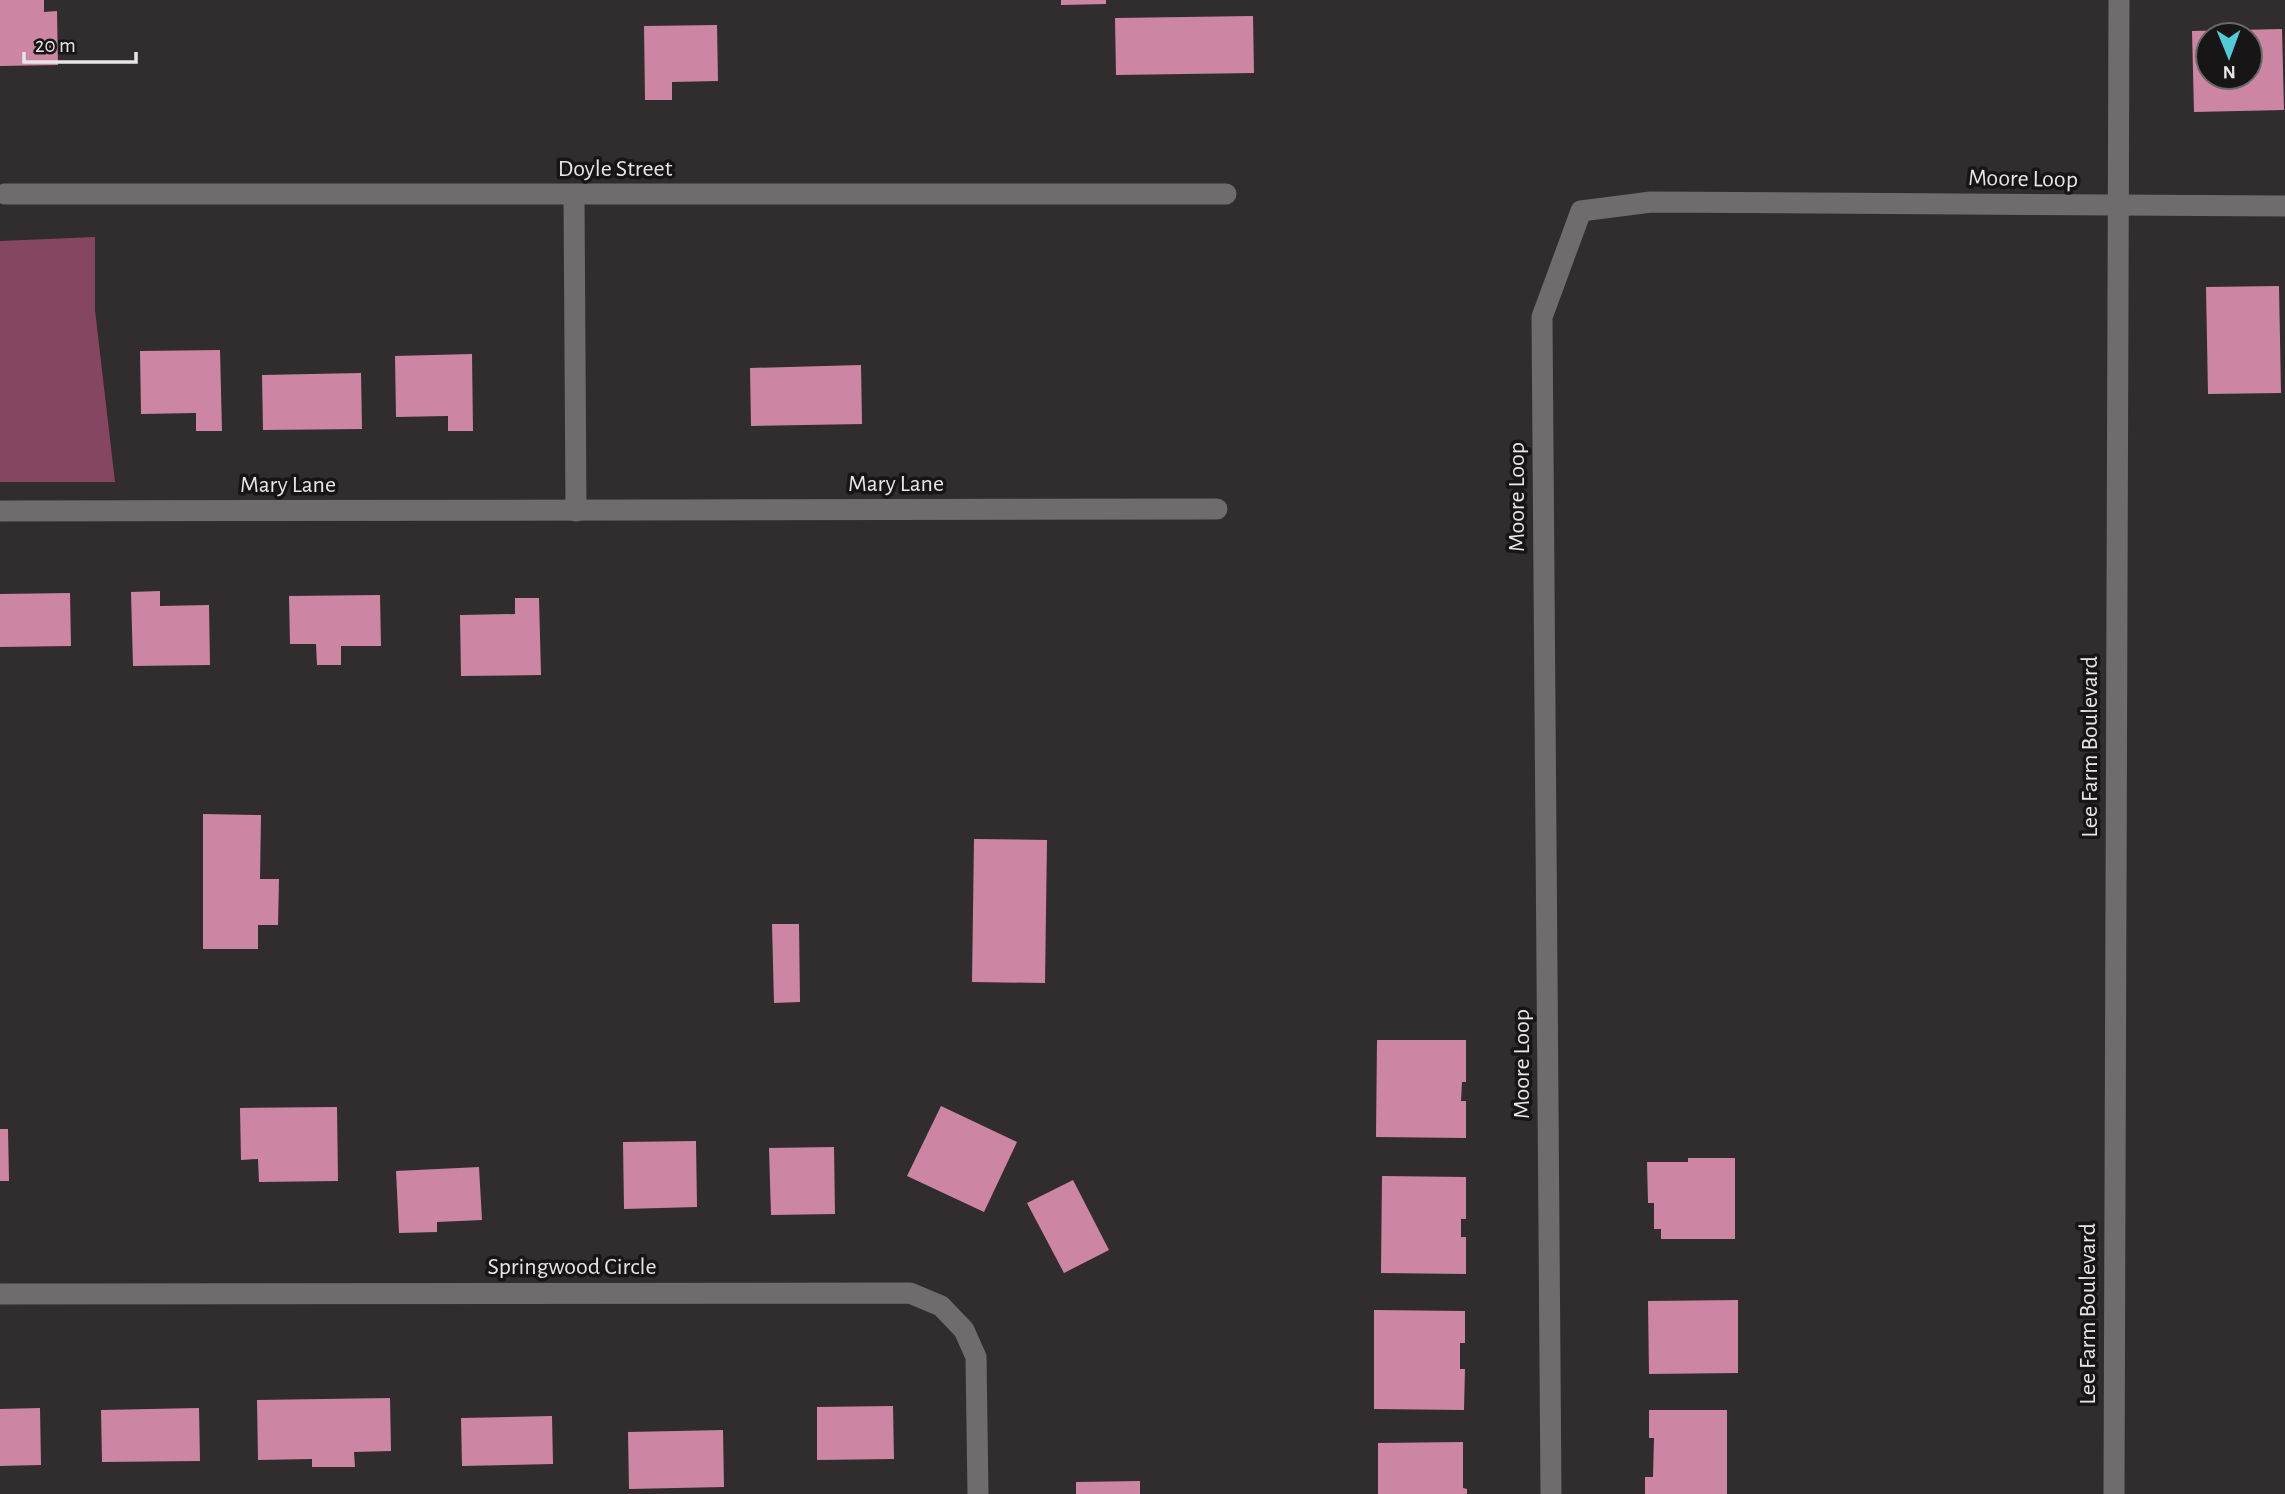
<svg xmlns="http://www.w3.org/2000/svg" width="2285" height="1494" font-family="'Alegreya Sans',sans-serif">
<rect width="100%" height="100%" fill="#312c2e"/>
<polygon fill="#854661" points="95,237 95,310 115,482 0,482 0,241"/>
<g fill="#cc86a3" fill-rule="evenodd">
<polygon points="0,0 44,0 44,12 57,11 58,65 0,66"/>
<polygon points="1061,0 1106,0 1106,4 1061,5"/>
<polygon points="1253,16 1254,73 1116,75 1115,18"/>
<polygon points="717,25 718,81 672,82 672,100 645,100 644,26"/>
<path d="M2282,29L2284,110L2194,112L2192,31ZM2208,35H2250V77H2208Z"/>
<polygon points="2279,286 2281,393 2208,394 2206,287"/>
<polygon points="220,350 222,431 196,431 196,413 141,414 140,351"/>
<polygon points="472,354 473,431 448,431 448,416 396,417 395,356"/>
<polygon points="861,365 862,424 751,426 750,368"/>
<polygon points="361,373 362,429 263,430 262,375"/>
<polygon points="160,591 160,606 209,605 210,665 133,666 131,592"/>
<polygon points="70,593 71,646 0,647 0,594"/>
<polygon points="380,595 381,646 341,646 341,665 317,665 316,644 290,644 289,596"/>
<polygon points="515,598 539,598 541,675 461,676 460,615 515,614"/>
<polygon points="203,814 261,815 260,879 279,879 278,925 258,925 258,949 203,949"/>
<polygon points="974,839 1047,840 1045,983 972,982"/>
<polygon points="772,924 799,924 800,1002 774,1003"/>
<polygon points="1377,1040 1466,1040 1466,1082 1462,1082 1461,1101 1466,1101 1466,1138 1376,1137"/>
<polygon points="941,1106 1017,1142 984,1212 907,1176"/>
<polygon points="337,1107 338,1181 259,1182 258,1159 241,1160 240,1108"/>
<polygon points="0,1129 8,1129 9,1181 0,1181"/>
<polygon points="696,1141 697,1207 624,1209 623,1142"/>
<polygon points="834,1147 835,1214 771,1215 769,1148"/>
<polygon points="1688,1158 1735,1158 1735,1239 1661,1239 1661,1229 1654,1229 1654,1203 1648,1203 1647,1162 1688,1162"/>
<polygon points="479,1167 482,1220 437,1222 437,1232 399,1233 396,1171"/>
<polygon points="1382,1176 1466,1177 1466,1219 1461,1219 1461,1237 1466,1237 1466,1274 1381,1273"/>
<polygon points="1073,1180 1109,1250 1064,1273 1027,1203"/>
<polygon points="1738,1300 1738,1373 1649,1374 1648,1301"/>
<polygon points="1374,1310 1465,1311 1465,1343 1460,1343 1460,1369 1465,1369 1464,1410 1374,1409"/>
<polygon points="390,1398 391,1451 354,1452 355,1467 312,1467 312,1459 258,1460 257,1400"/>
<polygon points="893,1406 894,1459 817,1460 817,1407"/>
<polygon points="40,1408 41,1465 0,1466 0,1409"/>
<polygon points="199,1408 200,1461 102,1462 101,1410"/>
<polygon points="1649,1410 1727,1410 1727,1494 1645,1494 1645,1477 1653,1477 1654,1438 1649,1438"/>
<polygon points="552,1416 553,1464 462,1466 461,1418"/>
<polygon points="723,1430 724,1487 629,1489 628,1432"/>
<polygon points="1463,1442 1463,1488 1467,1489 1467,1494 1378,1494 1378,1443"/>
<polygon points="1140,1481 1140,1494 1076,1494 1076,1482"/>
</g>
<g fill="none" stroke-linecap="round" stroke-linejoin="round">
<g stroke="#706b6d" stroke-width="21">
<polyline points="5,194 1226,194"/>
<polyline points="574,196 576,511"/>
<polyline points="0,511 1217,509"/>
<polyline points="0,1294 910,1293 941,1306 964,1330 976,1357 978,1494"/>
<polyline points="1551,1494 1542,317 1581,211 1651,202 2285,206"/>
<polyline points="2114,1494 2119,0"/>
</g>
</g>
<g text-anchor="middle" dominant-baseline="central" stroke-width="7" stroke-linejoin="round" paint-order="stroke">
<g font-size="24" fill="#e8e5e6" stroke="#171516">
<text x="615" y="169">Doyle Street</text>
<text transform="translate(2023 179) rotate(1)">Moore Loop</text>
<text x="896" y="484">Mary Lane</text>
<text x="288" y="485">Mary Lane</text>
<text transform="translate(1517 497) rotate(-90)">Moore Loop</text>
<text transform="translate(2090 747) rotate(-90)">Lee Farm Boulevard</text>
<text transform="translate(1522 1064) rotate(-90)">Moore Loop</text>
<text x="572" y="1267">Springwood Circle</text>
<text transform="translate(2088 1314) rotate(-90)">Lee Farm Boulevard</text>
</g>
</g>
<g transform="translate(2229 56) rotate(179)"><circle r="33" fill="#171516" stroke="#6b6869" stroke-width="2"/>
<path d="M0-5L12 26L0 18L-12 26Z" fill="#52cbd7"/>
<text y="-10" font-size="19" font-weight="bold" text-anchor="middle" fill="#e8e5e6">N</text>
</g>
<path d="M24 52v10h112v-10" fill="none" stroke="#e8e5e6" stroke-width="3.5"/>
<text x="35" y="52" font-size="21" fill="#e8e5e6" stroke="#171516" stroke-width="5" paint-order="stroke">20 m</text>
</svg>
